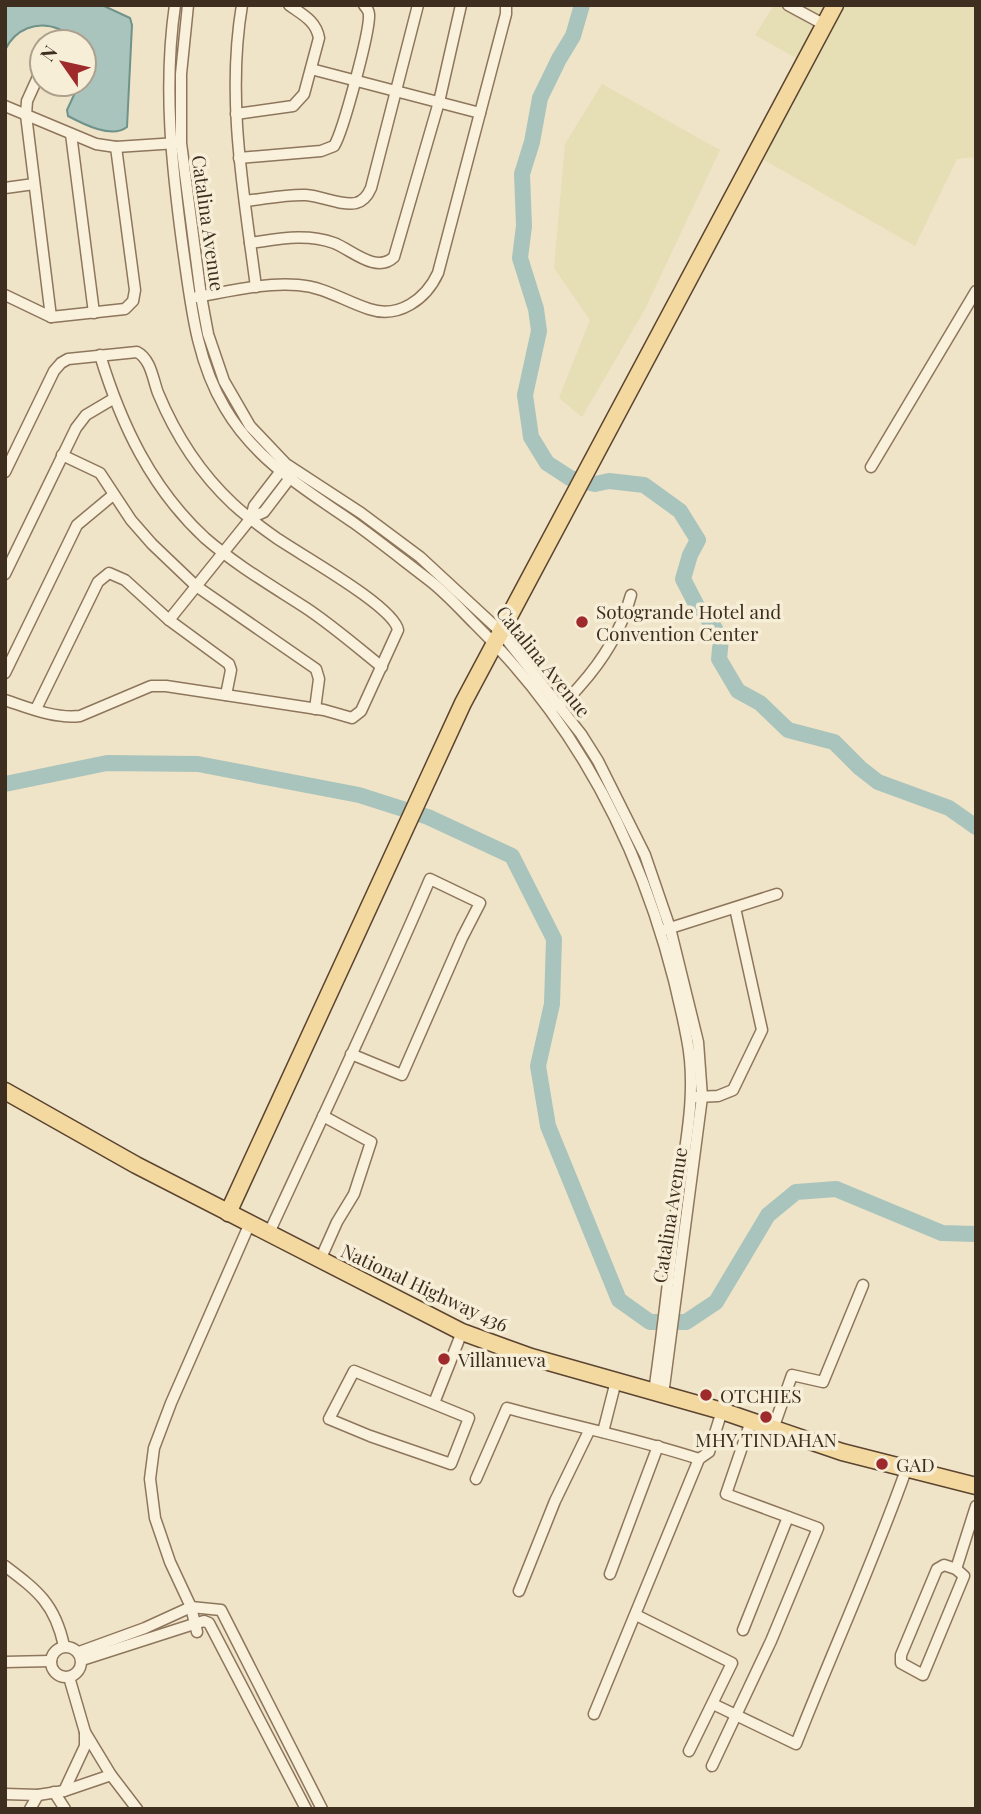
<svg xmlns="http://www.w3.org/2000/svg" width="981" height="1814" font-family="'Playfair Display',serif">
<rect width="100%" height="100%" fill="#f0e4c8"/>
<g fill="#e6deb5">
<polygon points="774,5 976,5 976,157 957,159 915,246 764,160 803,62 755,35"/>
<polygon points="602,84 720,150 645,309 582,417 559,398 590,320 554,268 565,144"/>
</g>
<path fill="#a9c4bc" stroke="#6f938a" stroke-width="2" d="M5,5H102L130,18L132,25L127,127C112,139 83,124 68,116L67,110L79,84H84V42C73,42 69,34 59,29C37,20 15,29 5,50Z"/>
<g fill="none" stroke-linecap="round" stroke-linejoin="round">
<g stroke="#a9c4bc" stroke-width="16">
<polyline points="582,5 573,36 559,59 540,98 532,142 522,174 524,226 520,258 536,309 539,331 525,395 531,437 547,463 570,478 595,484 609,481 644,485 680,511 698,540 690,555 683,579 698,608 711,622 721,639 719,659 738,691 760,703 788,730 834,742 860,768 878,782 949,808 976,827"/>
<polyline points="5,784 107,763 198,764 359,795 428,817 512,856 554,939 552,1004 538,1066 548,1126 619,1300 650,1322 686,1322 716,1302 768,1215 796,1192 836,1189 942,1233 976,1234"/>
</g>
<g stroke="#8d765c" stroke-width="13">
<g id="street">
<path d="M175,5C163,87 172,168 183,249C191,304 196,360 225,408C256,461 305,489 354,523C379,541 404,561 429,580C446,593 460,609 475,624C591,737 657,881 687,1039C698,1094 684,1150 677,1204C670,1267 663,1330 654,1392"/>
<polyline points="188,5 181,74 181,143 201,296 208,334 224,381 250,426 286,464 361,513 420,557 500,631 581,734 598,761 645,855 670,928 698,1042 702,1097 663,1395"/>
<path d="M242,5C226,99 244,194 256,287"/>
<polyline points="788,5 825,25"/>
<polyline points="42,68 27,101 26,115 51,317"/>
<polyline points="311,69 480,113"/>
<polyline points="5,106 96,144 116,147 177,143"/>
<path d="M236,114L293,106L304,94L319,38C316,21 303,15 289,5"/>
<polyline points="71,134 94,313"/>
<path d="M239,158L321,151L334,146C343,132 370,31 369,15C369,10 367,9 364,5"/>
<polyline points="5,188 34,184"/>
<path d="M245,201C265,199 286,194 306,195C322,196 341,206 356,203C364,201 368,195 371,188L418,5"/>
<path d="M250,243C279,239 306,233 334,243C352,250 376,274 394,257L439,102L461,5"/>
<polyline points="5,295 51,317 125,309 133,301 135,290 116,147"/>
<path d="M197,297C230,291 266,282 298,285C325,287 344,301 369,309C399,319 426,299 438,273L506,14V5"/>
<path d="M100,355C121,424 151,488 205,538C236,565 272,586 306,608C333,626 357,647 382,667"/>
<polyline points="62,455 100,473 131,520 152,544 196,586 316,669 319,679 315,709"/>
<polyline points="871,467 976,291"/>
<path d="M5,472L54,371L61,363L68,359L137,352C151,359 153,380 158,393C175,434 201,474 233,504C246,516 261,527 275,537C299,554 394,606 398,630L361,711L352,718L324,710L166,686H151L80,716C55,719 29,708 5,700"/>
<polyline points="251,518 264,512 293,474"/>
<polyline points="5,574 76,428 86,415 113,399"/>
<polyline points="169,620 251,518 254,506 284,467"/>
<polyline points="5,673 77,525 113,495"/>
<path d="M553,706C563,705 572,695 579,687C604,659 621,631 631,595"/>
<polyline points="36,709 98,582 109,573 125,580 169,620 229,664 231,670 226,695"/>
<polyline points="664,930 777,894"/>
<polyline points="696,1097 718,1096 733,1090 762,1030 735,908"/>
<path d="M269,1233C323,1116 379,998 430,879L480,903L462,938L402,1075L351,1054"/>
<polyline points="320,1260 337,1222 354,1194 371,1142 323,1116"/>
<polygon points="354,1371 469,1418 451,1464 370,1436 329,1419"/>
<polyline points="434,1403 462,1332"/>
<polyline points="773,1429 792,1375 823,1382 863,1285"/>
<polyline points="603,1432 616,1381"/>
<path d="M476,1479L507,1408C572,1426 635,1438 699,1459"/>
<polygon points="944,1565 956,1569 964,1576 923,1675 901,1663 901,1655 937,1569"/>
<path d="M5,1566C38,1591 55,1604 64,1646"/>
<polyline points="956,1569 976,1506"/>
<polyline points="610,1574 658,1446"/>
<polyline points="519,1591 555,1501 589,1431"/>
<polyline points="636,1615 732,1663 689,1751"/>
<polyline points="743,1630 788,1517"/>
<polyline points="197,1632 191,1607 170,1562 155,1518 150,1479 154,1448 171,1403 250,1223"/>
<circle cx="66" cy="1662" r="15"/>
<polyline points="79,1652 145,1628 191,1607 221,1610 322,1809"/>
<polyline points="82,1660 194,1624 204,1621 209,1623 306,1809"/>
<polyline points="5,1662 51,1661"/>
<polyline points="69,1677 85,1732 111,1775 137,1809"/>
<path d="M713,1704L796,1744C832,1652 873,1563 906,1470"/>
<polyline points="594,1714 699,1459 709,1452 722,1411"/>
<polyline points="712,1766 771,1641 818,1528 726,1494 751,1421"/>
<polyline points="64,1791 85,1746 85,1732"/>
<polyline points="54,1792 65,1809"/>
<polyline points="5,1794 38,1795 64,1791 111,1775"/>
<polyline points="30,1809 38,1795"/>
</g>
</g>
<g stroke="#5b4430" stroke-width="19">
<g id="primary">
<polyline points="5,1091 136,1165 462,1332 531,1357 722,1411 842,1452 976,1486"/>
<polyline points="228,1213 463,703 835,5"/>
</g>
</g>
<use href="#street" stroke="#faf1dc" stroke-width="10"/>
<use href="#primary" stroke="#f3d9a0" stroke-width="16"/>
</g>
<g fill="#9e2a2b" stroke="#f7eed8" stroke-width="2.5">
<circle cx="582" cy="622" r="7"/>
<circle cx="444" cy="1359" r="7"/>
<circle cx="706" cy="1395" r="7"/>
<circle cx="766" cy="1417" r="7"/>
<circle cx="882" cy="1464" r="7"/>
</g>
<g text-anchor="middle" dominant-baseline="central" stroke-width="7" stroke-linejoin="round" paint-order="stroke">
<g font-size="19" fill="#3d2e20" stroke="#f7eed8">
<text transform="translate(209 223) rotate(82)">Catalina Avenue</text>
<text transform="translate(544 661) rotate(51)">Catalina Avenue</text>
<text transform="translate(669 1215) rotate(-81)">Catalina Avenue</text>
<text transform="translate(425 1287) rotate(25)">National Highway 436</text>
</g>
<g font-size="19" fill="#3d2e20" stroke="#f7eed8" text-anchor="start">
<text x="596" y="611">Sotogrande Hotel and<tspan x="596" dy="22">Convention Center</tspan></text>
<text x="458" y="1359">Villanueva</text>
<text x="720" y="1395">OTCHIES</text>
<text x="766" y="1439" text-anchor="middle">MHY TINDAHAN</text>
<text x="896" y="1464">GAD</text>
</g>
</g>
<rect width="981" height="1814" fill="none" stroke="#3d2e20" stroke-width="14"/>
<g transform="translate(63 63) rotate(304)"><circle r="33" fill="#f7eed8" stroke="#ada18e" stroke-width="2"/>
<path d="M0-5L12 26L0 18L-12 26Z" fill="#9e2a2b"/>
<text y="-10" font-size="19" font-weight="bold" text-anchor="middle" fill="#3d2e20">N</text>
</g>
</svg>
